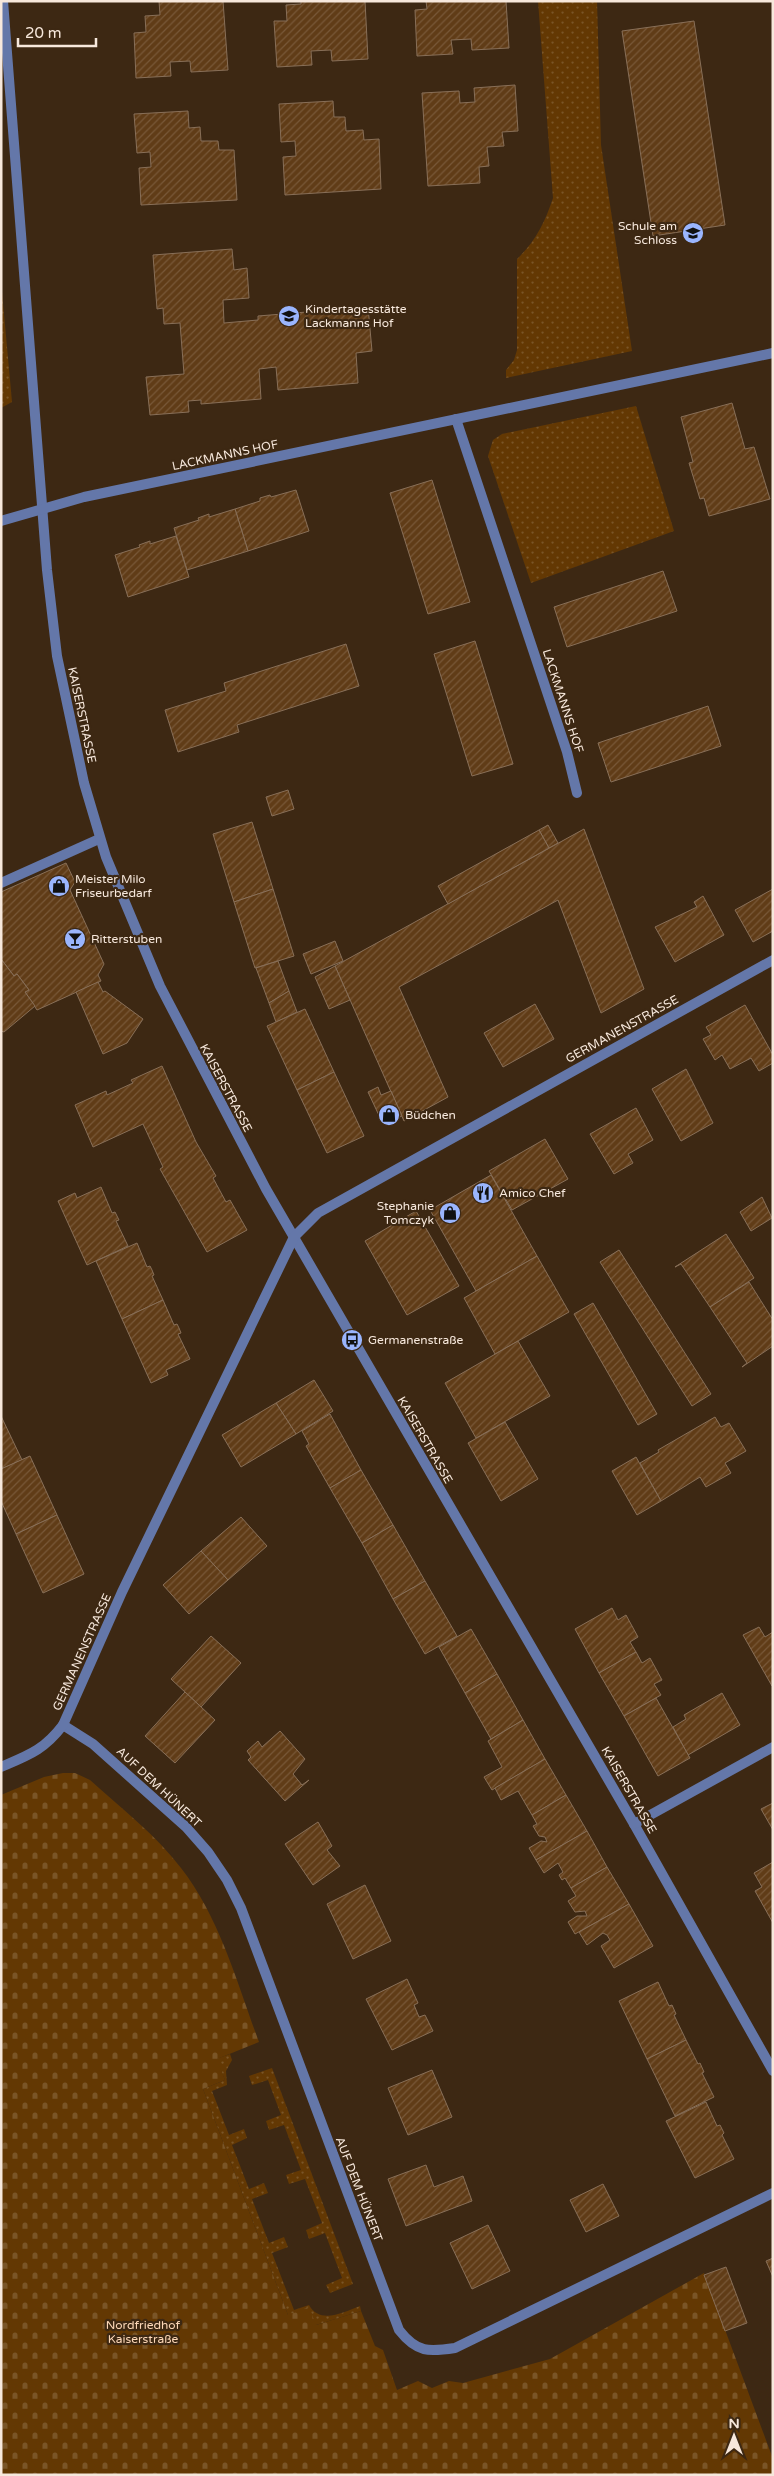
<svg xmlns="http://www.w3.org/2000/svg" width="774" height="2476" font-family="'Varela Round',sans-serif">
<defs>
<pattern id="grass-dots" width="8" height="8" patternUnits="userSpaceOnUse" patternTransform="scale(1.25)"><rect width="8" height="8" fill="#633803"/><path d="M2 2h.1M6 6h.1" fill="none" stroke="#7a5527" stroke-width="1.8" stroke-linecap="round"/></pattern>
<pattern id="cemetery-stones" width="16" height="16" patternUnits="userSpaceOnUse" patternTransform="scale(1.25)"><rect width="16" height="16" fill="#633803"/><path d="M2 7V4a2 2 0 0 1 4 0v3zM10 15v-3a2 2 0 0 1 4 0v3z" fill="#7a5527"/></pattern>
<pattern id="building-hatch" width="6" height="6" patternUnits="userSpaceOnUse" patternTransform="scale(1.25)"><rect width="6" height="6" fill="#603c17"/><path d="M-1 1l2-2M0 6l6-6M5 7l2-2" fill="none" stroke="#785838"/></pattern>
</defs>
<rect width="100%" height="100%" fill="#3d2813"/>
<g fill="url(#grass-dots)">
<path d="M538,1H597L601,145L632,351L506,378V370L514,360L517,350V259C536,241 545,222 553,198Z"/>
<polygon points="1,281 12,402 1,408"/>
<polygon points="636,406 674,531 531,583 488,456 493,440 502,434"/>
<path d="M230,2054L232,2060L226,2071L227,2085L212,2091L229,2135L244,2129L247,2138L232,2145L249,2189L264,2183L268,2193L252,2199L269,2243L284,2237L288,2247L272,2253L294,2310L309,2305C320,2325 344,2312 360,2306L361,2311L316,2325L288,2315L203,2089L225,2080L216,2059Z"/>
<polygon points="272,2068 353,2284 330,2293 326,2285 342,2278 325,2233 309,2239 306,2230 322,2223 305,2179 289,2184 286,2175 301,2170 284,2125 269,2130 266,2121 281,2115 268,2080 252,2085 249,2076"/>
</g>
<path fill="url(#cemetery-stones)" d="M63,1773H75L90,1780C121,1808 156,1835 181,1868C220,1918 237,1983 259,2042L217,2059L225,2080L203,2089L288,2315L309,2307L316,2325L361,2311L375,2346L383,2350L397,2390L418,2381L432,2388L449,2381L463,2383L550,2359L704,2273L773,2459V2475H1V1795L44,1777Z"/>
<g fill="url(#building-hatch)" stroke="#886f58">
<polygon points="159,1 223,1 228,70 191,72 190,61 170,62 171,76 136,78 134,33 146,32 145,16 160,15"/>
<polygon points="301,1 365,1 368,59 332,61 331,50 311,51 312,65 277,67 274,21 287,21 286,5 301,4"/>
<polygon points="426,1 506,1 509,48 472,50 471,39 451,40 453,54 417,56 415,10 427,9"/>
<polygon points="694,21 725,225 653,236 622,31"/>
<polygon points="515,85 518,131 502,132 504,146 487,147 489,166 479,167 480,183 428,186 422,93 459,91 460,103 475,102 474,88"/>
<polygon points="333,101 334,117 345,117 346,131 363,130 364,140 379,139 381,189 285,195 283,157 296,156 295,141 281,142 279,104"/>
<polygon points="188,111 189,128 200,127 201,141 218,141 219,150 234,150 237,200 141,205 139,168 151,167 150,152 137,153 134,114"/>
<polygon points="232,249 234,270 247,268 249,298 223,300 224,323 258,320 258,316 368,307 372,351 356,353 358,383 278,390 276,367 259,369 261,399 201,404 201,400 188,401 189,412 150,415 146,377 184,374 180,323 164,324 163,308 157,309 153,255"/>
<polygon points="732,403 745,449 754,447 770,499 709,516 704,498 700,499 689,463 693,462 681,417"/>
<polygon points="432,480 470,602 428,614 390,493"/>
<polygon points="296,490 309,531 248,551 235,509 260,501 260,498 270,495 271,497"/>
<polygon points="235,509 248,551 187,570 174,528 199,520 198,518 209,514 209,517"/>
<polygon points="176,536 189,577 128,597 115,555 140,547 139,545 150,541 150,544"/>
<polygon points="663,571 677,611 567,647 554,607"/>
<polygon points="475,641 513,764 472,776 434,654"/>
<polygon points="346,644 359,686 237,725 239,732 178,752 165,710 226,691 224,683"/>
<polygon points="708,706 721,746 611,782 598,743"/>
<polygon points="288,790 294,809 272,816 266,797"/>
<polygon points="252,822 273,889 234,902 213,834"/>
<polygon points="548,825 558,843 549,848 539,830"/>
<polygon points="584,829 644,989 601,1013 558,900 399,987 448,1097 404,1121 335,966"/>
<polygon points="539,830 549,848 448,904 438,886"/>
<polygon points="66,863 75,882 70,890 104,964 98,975 101,981 37,1010 25,992 29,990 17,974 14,976 1,959 1,892"/>
<polygon points="273,889 294,956 255,968 234,902"/>
<polygon points="773,889 773,931 753,942 735,910"/>
<polygon points="703,896 724,935 675,962 655,927 697,907 694,902"/>
<polygon points="335,941 343,961 311,974 303,954"/>
<polygon points="1,959 14,976 17,974 29,990 25,992 35,1006 4,1032 1,1031"/>
<polygon points="278,961 289,991 269,1003 256,968"/>
<polygon points="335,966 350,1000 329,1009 315,977"/>
<polygon points="98,982 103,992 105,991 143,1019 127,1043 103,1054 76,992"/>
<polygon points="289,991 297,1012 276,1022 269,1003"/>
<polygon points="535,1004 554,1039 503,1067 484,1033"/>
<polygon points="745,1005 773,1055 773,1063 759,1071 751,1058 730,1069 722,1055 715,1060 703,1039 711,1035 706,1027"/>
<polygon points="305,1009 334,1072 297,1090 267,1026"/>
<polygon points="162,1066 196,1142 216,1176 213,1178 226,1202 230,1200 247,1230 207,1252 160,1169 163,1167 143,1124 93,1147 75,1105 106,1091 107,1095 133,1083 131,1080"/>
<polygon points="686,1069 713,1123 681,1141 652,1089"/>
<polygon points="334,1072 364,1136 327,1153 297,1090"/>
<polygon points="378,1087 381,1095 391,1091 402,1116 383,1124 368,1092"/>
<polygon points="636,1108 653,1140 628,1154 633,1163 614,1174 590,1134"/>
<polygon points="545,1139 568,1179 512,1210 489,1171"/>
<polygon points="491,1175 537,1256 476,1291 430,1210"/>
<polygon points="101,1187 112,1213 115,1212 119,1220 116,1221 128,1246 87,1265 58,1201 75,1193 77,1198"/>
<polygon points="762,1197 772,1218 751,1231 740,1212"/>
<polygon points="416,1211 459,1286 407,1315 365,1241"/>
<polygon points="726,1234 754,1278 710,1307 681,1264 675,1267"/>
<polygon points="137,1243 147,1267 150,1266 152,1270 154,1275 152,1276 163,1300 122,1319 96,1261"/>
<polygon points="619,1250 711,1394 692,1406 600,1262"/>
<polygon points="537,1256 569,1312 495,1354 464,1298"/>
<polygon points="749,1282 773,1320 773,1346 742,1367 747,1363 710,1307"/>
<polygon points="163,1300 174,1325 177,1324 179,1328 181,1333 178,1334 190,1359 166,1370 168,1375 151,1383 122,1319"/>
<polygon points="593,1303 657,1414 638,1425 574,1314"/>
<polygon points="518,1341 550,1396 476,1438 445,1383"/>
<polygon points="314,1380 333,1411 296,1434 276,1403"/>
<polygon points="276,1403 296,1434 241,1467 222,1435"/>
<polygon points="330,1414 361,1470 330,1488 306,1446 309,1444 302,1431"/>
<polygon points="1,1416 22,1460 1,1469"/>
<polygon points="715,1417 721,1427 729,1423 746,1451 725,1463 731,1473 706,1487 700,1477 661,1501 640,1463 659,1452 658,1450"/>
<polygon points="505,1422 538,1479 501,1501 468,1443"/>
<polygon points="30,1456 57,1515 16,1534 1,1501 1,1469"/>
<polygon points="636,1457 661,1501 637,1515 612,1471"/>
<polygon points="361,1470 393,1525 362,1543 330,1488"/>
<polygon points="57,1515 84,1574 43,1593 16,1534"/>
<polygon points="241,1517 267,1546 228,1580 201,1551"/>
<polygon points="393,1525 425,1581 393,1599 362,1543"/>
<polygon points="201,1551 228,1580 189,1614 163,1585"/>
<polygon points="425,1581 457,1636 425,1654 393,1599"/>
<polygon points="612,1608 618,1620 626,1615 638,1637 630,1642 636,1652 599,1673 575,1629"/>
<polygon points="759,1627 765,1637 773,1632 772,1686 743,1635"/>
<polygon points="471,1629 497,1674 465,1693 439,1647"/>
<polygon points="211,1636 241,1663 201,1707 171,1679"/>
<polygon points="636,1652 642,1663 650,1658 662,1680 654,1684 661,1695 624,1716 599,1673"/>
<polygon points="497,1674 523,1720 491,1739 465,1693"/>
<polygon points="185,1692 215,1720 175,1763 145,1736"/>
<polygon points="722,1693 740,1725 688,1755 673,1727 686,1719 684,1715"/>
<polygon points="656,1698 690,1758 658,1776 624,1716"/>
<polygon points="523,1720 545,1759 492,1790 484,1777 502,1767 488,1741"/>
<polygon points="280,1731 305,1759 293,1774 302,1785 309,1780 285,1801 248,1760 251,1757 247,1751 258,1741 262,1747"/>
<polygon points="545,1759 566,1795 532,1815 518,1791 501,1800 495,1788"/>
<polygon points="566,1795 587,1831 536,1860 529,1848 541,1841 547,1842 545,1837 539,1836 533,1826 537,1824 532,1815"/>
<polygon points="773,1803 773,1830 761,1809"/>
<polygon points="318,1822 332,1846 327,1850 340,1866 313,1885 285,1844"/>
<polygon points="587,1831 607,1867 571,1888 565,1878 562,1880 559,1875 563,1872 558,1863 544,1873 536,1860"/>
<polygon points="773,1862 773,1923 755,1891 762,1887 754,1873"/>
<polygon points="607,1867 629,1904 575,1934 568,1922 577,1916 587,1916 585,1911 575,1912 568,1901 576,1896 571,1888"/>
<polygon points="365,1885 391,1941 353,1959 327,1904"/>
<polygon points="629,1904 653,1946 614,1968 601,1946 610,1940 607,1935 603,1933 587,1945 579,1932"/>
<polygon points="407,1979 418,2003 414,2005 419,2017 425,2015 433,2031 392,2050 366,1999"/>
<polygon points="658,1982 669,2006 672,2005 676,2014 674,2015 686,2040 647,2059 619,2001"/>
<polygon points="686,2040 698,2064 700,2063 704,2072 702,2073 714,2097 675,2116 647,2059"/>
<polygon points="432,2070 452,2117 408,2135 388,2088"/>
<polygon points="706,2102 717,2126 720,2125 724,2133 722,2135 734,2159 695,2178 666,2121"/>
<polygon points="426,2165 434,2187 463,2176 472,2201 406,2226 388,2179"/>
<polygon points="603,2184 619,2216 586,2232 570,2200"/>
<polygon points="488,2225 510,2271 472,2289 450,2243"/>
<polygon points="773,2258 773,2277 766,2261"/>
<polygon points="726,2267 747,2323 725,2331 704,2275"/>
</g>
<g fill="none" stroke-linecap="round" stroke-linejoin="round">
<polyline stroke="#6477a9" stroke-width="10" points="1,883 99,839"/>
<g stroke="#6477a9" stroke-width="10">
<polyline points="3,1 47,570 57,656 84,783 106,857 160,986 266,1189 634,1824 773,2071"/>
<polyline points="456,419 567,752 577,793"/>
<polyline points="1,521 84,497 773,353"/>
<path d="M63,1725L93,1744L186,1827L208,1852L227,1880L241,1908L399,2330C417,2353 429,2352 455,2348L773,2193"/>
<path d="M1,1767C29,1755 44,1750 63,1725L122,1592L294,1237L318,1213L773,960"/>
<polyline points="634,1824 773,1747"/>
</g>
</g>
<defs>
<g id="school-disc" transform="scale(1.125)"><circle r="9.5" fill="#9ab5fd" stroke="#3d2813"/><path d="M0-5L7-2L0 1L-7-2ZM-4 1L0 2.5L4 1V4Q0 6-4 4Z" fill="#111"/></g>
<g id="shop-disc" transform="scale(1.125)"><circle r="9.5" fill="#9ab5fd" stroke="#3d2813"/><path d="M-5-2.5h2.3a2.7 3.5 0 0 1 5.4 0H5L5.5 6h-11ZM-1.5-2.5h3a1.5 2.3 0 0 0-3 0Z" fill="#111"/></g>
<g id="bar-disc" transform="scale(1.125)"><circle r="9.5" fill="#9ab5fd" stroke="#3d2813"/><path d="M-6-5H6L.8 .8V4.5H3.5V6h-7V4.5H-.8V.8Z" fill="#111"/></g>
<g id="restaurant-disc" transform="scale(1.125)"><circle r="9.5" fill="#9ab5fd" stroke="#3d2813"/><path d="M-5-6h1v4h1v-4h1v4h1v-4h1v5L-1.5 .5V6h-2V.5L-5-1ZM5-6V6H3V1.5H1.5Q1.5-4 5-6Z" fill="#111"/></g>
<g id="bus-disc" transform="scale(1.125)"><circle r="9.5" fill="#9ab5fd" stroke="#3d2813"/><path d="M-5-6H5V4H4V6H2V4H-2V6H-4V4H-5ZM-3.5-4V0h7V-4ZM-3.5 1.2v1.5H-2V1.2ZM2 1.2v1.5H3.5V1.2Z" fill="#111"/></g>
</defs>
<g fill-rule="evenodd">
<use href="#school-disc" x="693" y="233"/>
<use href="#school-disc" x="289" y="316"/>
<use href="#shop-disc" x="59" y="886"/>
<use href="#bar-disc" x="75" y="939"/>
<use href="#shop-disc" x="389" y="1115"/>
<use href="#restaurant-disc" x="483" y="1193"/>
<use href="#shop-disc" x="450" y="1213"/>
<use href="#bus-disc" x="352" y="1340"/>
</g>
<g text-anchor="middle" dominant-baseline="central" stroke-width="4.5" stroke-linejoin="round" paint-order="stroke">
<g font-size="12" fill="#f7e8dc" stroke="#3d2813" text-anchor="start">
<text x="677" y="226" text-anchor="end">Schule am<tspan x="677" dy="14">Schloss</tspan></text>
<text x="305" y="309">Kindertagesstätte<tspan x="305" dy="14">Lackmanns Hof</tspan></text>
<text x="75" y="879">Meister Milo<tspan x="75" dy="14">Friseurbedarf</tspan></text>
<text x="91" y="939">Ritterstuben</text>
<text x="405" y="1115">Büdchen</text>
<text x="499" y="1193">Amico Chef</text>
<text x="434" y="1206" text-anchor="end">Stephanie<tspan x="434" dy="14">Tomczyk</tspan></text>
<text x="368" y="1340">Germanenstraße</text>
</g>
<g font-size="12" fill="#f7e8dc" stroke="#3d2813">
<text transform="translate(225 455) rotate(-12)">LACKMANNS HOF</text>
<text transform="translate(563 701) rotate(72)">LACKMANNS HOF</text>
<text transform="translate(82 715) rotate(78)">KAISERSTRASSE</text>
<text transform="translate(622 1029) rotate(-29)">GERMANENSTRASSE</text>
<text transform="translate(226 1088) rotate(62)">KAISERSTRASSE</text>
<text transform="translate(425 1440) rotate(60)">KAISERSTRASSE</text>
<text transform="translate(82 1652) rotate(-66)">GERMANENSTRASSE</text>
<text transform="translate(159 1787) rotate(43)">AUF DEM HÜNERT</text>
<text transform="translate(629 1790) rotate(60)">KAISERSTRASSE</text>
<text transform="translate(359 2189) rotate(69)">AUF DEM HÜNERT</text>
</g>
<g font-size="12" fill="#fcd7b7" stroke="#3d2813">
<text x="143" y="2325">Nordfriedhof<tspan x="143" dy="14">Kaiserstraße</tspan></text>
</g>
</g>
<rect width="774" height="2476" fill="none" stroke="#f7e8dc" stroke-width="5"/>
<g transform="translate(734 2436)" stroke="#3d2813" stroke-width="4" paint-order="stroke">
<path d="M0-4L9 19L0 12L-9 19Z" fill="#f7e8dc"/>
<text y="-8" font-size="14" font-weight="bold" text-anchor="middle" fill="#f7e8dc">N</text>
</g>
<path d="M18 38v8h78v-8" fill="none" stroke="#f7e8dc" stroke-width="2.5"/>
<text x="25" y="38" font-size="15" fill="#f7e8dc" stroke="#3d2813" stroke-width="4" paint-order="stroke">20 m</text>
</svg>
